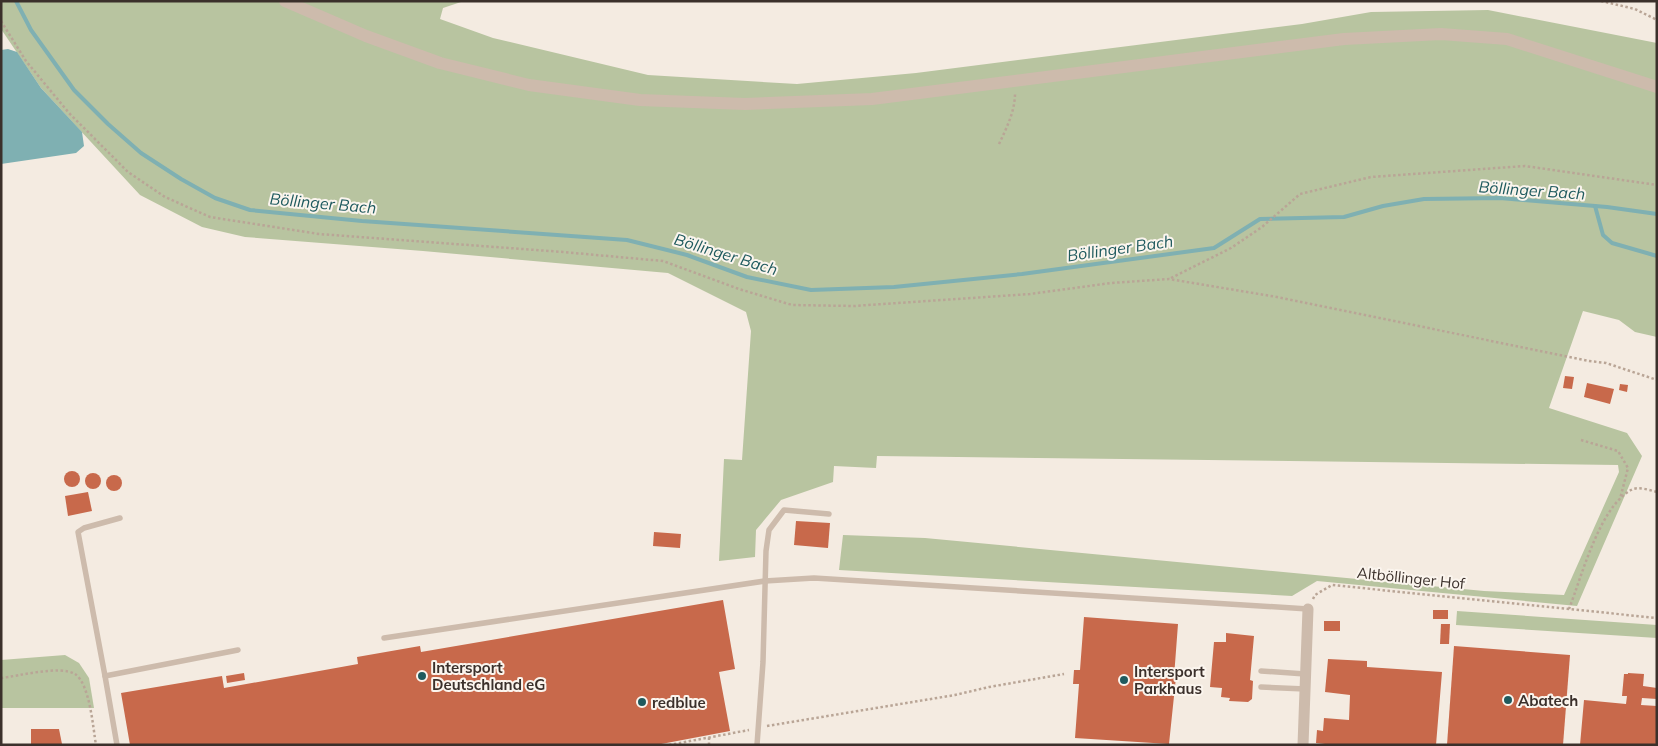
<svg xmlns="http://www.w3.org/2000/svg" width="1658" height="746" font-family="Mulish,sans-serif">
<rect width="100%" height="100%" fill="#f4ebe1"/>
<g fill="#b8c4a0">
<polygon points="1,1 464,1 443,8 440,19 493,38 648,75 797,84 916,73 1176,40 1302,24 1371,12 1488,10 1657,43 1657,337 1635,332 1619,320 1583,311 1549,408 1627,433 1642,456 1577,606 1317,581 1292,596 839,570 843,535 925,538 1484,591 1564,595 1619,472 1618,465 877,456 876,468 834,466 833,482 781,500 756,530 755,557 719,561 724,459 742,460 751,331 746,312 668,273 423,251 245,237 202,227 140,195 41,88 1,29"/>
<polygon points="1457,611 1657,625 1657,638 1456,625"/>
<polygon points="65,655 79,663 89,678 94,708 1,708 1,660"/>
</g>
<polygon fill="#7fb0b2" points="8,49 17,52 41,88 82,132 84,146 76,153 1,164 1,50"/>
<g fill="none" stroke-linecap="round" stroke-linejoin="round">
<g stroke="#7fb0b2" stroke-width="4">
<polyline points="16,1 31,30 74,90 108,124 141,153 181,179 215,198 250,210 362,221 627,240 687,255 747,277 811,290 894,287 1022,274 1214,248 1260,219 1344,217 1383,206 1424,199 1500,198 1607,207 1657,214"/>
<polyline points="1595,206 1603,235 1612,243 1657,256"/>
</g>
</g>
<g fill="#c8694b">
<polygon points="1565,376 1574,377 1572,389 1563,388"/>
<polygon points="1587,383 1614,389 1610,404 1584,397"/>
<polygon points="1620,384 1628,385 1627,392 1619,390"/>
<circle cx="72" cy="479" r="8"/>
<circle cx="93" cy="481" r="8"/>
<circle cx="114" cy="483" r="8"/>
<polygon points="88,492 92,511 68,516 65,496"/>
<polygon points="796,521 830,523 828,548 794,545"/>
<polygon points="654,532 681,534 680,548 653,546"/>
<polygon points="723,600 735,669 719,672 730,731 656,745 130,745 121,693 222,676 224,688 358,664 357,657 420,646 421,652"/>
<rect x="1433" y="610" width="15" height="9"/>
<polygon points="1084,617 1178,624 1174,677 1176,677 1169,744 1075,738 1079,684 1073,684 1074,670 1080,670"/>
<rect x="1324" y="621" width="16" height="10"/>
<polygon points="1441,624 1450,624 1449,644 1440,644"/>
<polygon points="1226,633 1254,636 1250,680 1253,681 1252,699 1248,702 1229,701 1230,698 1221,697 1222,688 1210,687 1214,642 1226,642"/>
<polygon points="1454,646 1570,655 1563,745 1447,745"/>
<polygon points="1328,659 1367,661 1367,667 1442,672 1436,745 1334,745 1316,743 1317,730 1323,731 1324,718 1349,720 1350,695 1325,692"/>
<polygon points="244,673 245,680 227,683 226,676"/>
<polygon points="1628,673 1644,674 1643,686 1657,688 1657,699 1642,698 1641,705 1657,706 1657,745 1580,745 1584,700 1626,704 1627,696 1622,696 1624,674 1628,674"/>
<polygon points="31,729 59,729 62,744 31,744"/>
</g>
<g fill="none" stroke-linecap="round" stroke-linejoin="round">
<g stroke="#b9a596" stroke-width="2.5" stroke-dasharray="2.5 2.5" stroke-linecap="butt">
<polyline points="1601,1 1635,9 1657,20"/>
<polyline points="1,21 26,61 69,113 128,172 165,197 210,217 319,234 563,252 663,261 739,289 792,305 854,306 1030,294 1111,283 1169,279 1277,297 1589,361 1606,363 1657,380"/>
<path d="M999,144C1007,127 1015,111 1015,93"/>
<polyline points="1171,278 1231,248 1262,227 1300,194 1371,177 1525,166 1657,185"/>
<polyline points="1581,440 1618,451 1628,468 1620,499"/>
<polyline points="1313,599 1315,595 1332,585 1657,618"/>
<path d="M1569,609C1582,576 1599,508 1631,490C1638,486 1649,490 1657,492"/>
<path d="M1,678C19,676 60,665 75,674C90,684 93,728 96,745"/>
<polyline points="767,726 955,695 989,687 1064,674"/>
<polyline points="669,745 749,730"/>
<polyline points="709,745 709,737"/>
</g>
<g stroke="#cdbbac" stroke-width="5.5">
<polyline points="384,638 765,581 814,578 1308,609"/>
<polyline points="1261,671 1305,674"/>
<polyline points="105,676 78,532 84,528 120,518"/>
<polyline points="1261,687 1305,689"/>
<polyline points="117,745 105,676 238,650"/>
<polyline points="757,745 763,662 766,551 769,530 784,510 829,514"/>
</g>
<polyline stroke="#cdbbac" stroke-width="11" points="1303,745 1308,609"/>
<polyline stroke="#cdbbac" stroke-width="12" points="285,1 366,36 440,63 529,85 640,100 745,104 872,99 1344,39 1441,34 1507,39 1657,87"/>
</g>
<g fill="#1f5a5e" stroke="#fbf5ee" stroke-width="2">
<circle cx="422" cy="676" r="5"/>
<circle cx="1124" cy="680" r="5"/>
<circle cx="1508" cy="700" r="5"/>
<circle cx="642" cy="702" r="5"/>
</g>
<g text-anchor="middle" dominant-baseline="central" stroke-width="4" stroke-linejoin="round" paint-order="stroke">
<g font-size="15" fill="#3b302b" stroke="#fbf5ee">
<text transform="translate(1411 578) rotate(6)">Altböllinger Hof</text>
</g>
<g font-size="15" font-weight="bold" fill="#3b302b" stroke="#fbf5ee" text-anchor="start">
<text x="432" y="667">Intersport<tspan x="432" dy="17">Deutschland eG</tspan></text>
<text x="1134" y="671">Intersport<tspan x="1134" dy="17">Parkhaus</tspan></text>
<text x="1518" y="700">Abatech</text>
<text x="652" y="702">redblue</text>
</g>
<g font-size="16" font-style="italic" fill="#1f5a5e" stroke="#fbf5ee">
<text transform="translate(1532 190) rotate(4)">Böllinger Bach</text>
<text transform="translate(323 203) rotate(5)">Böllinger Bach</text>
<text transform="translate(1120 248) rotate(-8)">Böllinger Bach</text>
<text transform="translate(726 254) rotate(17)">Böllinger Bach</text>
</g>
</g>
<rect width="1658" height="746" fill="none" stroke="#3b302b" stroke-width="5"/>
</svg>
